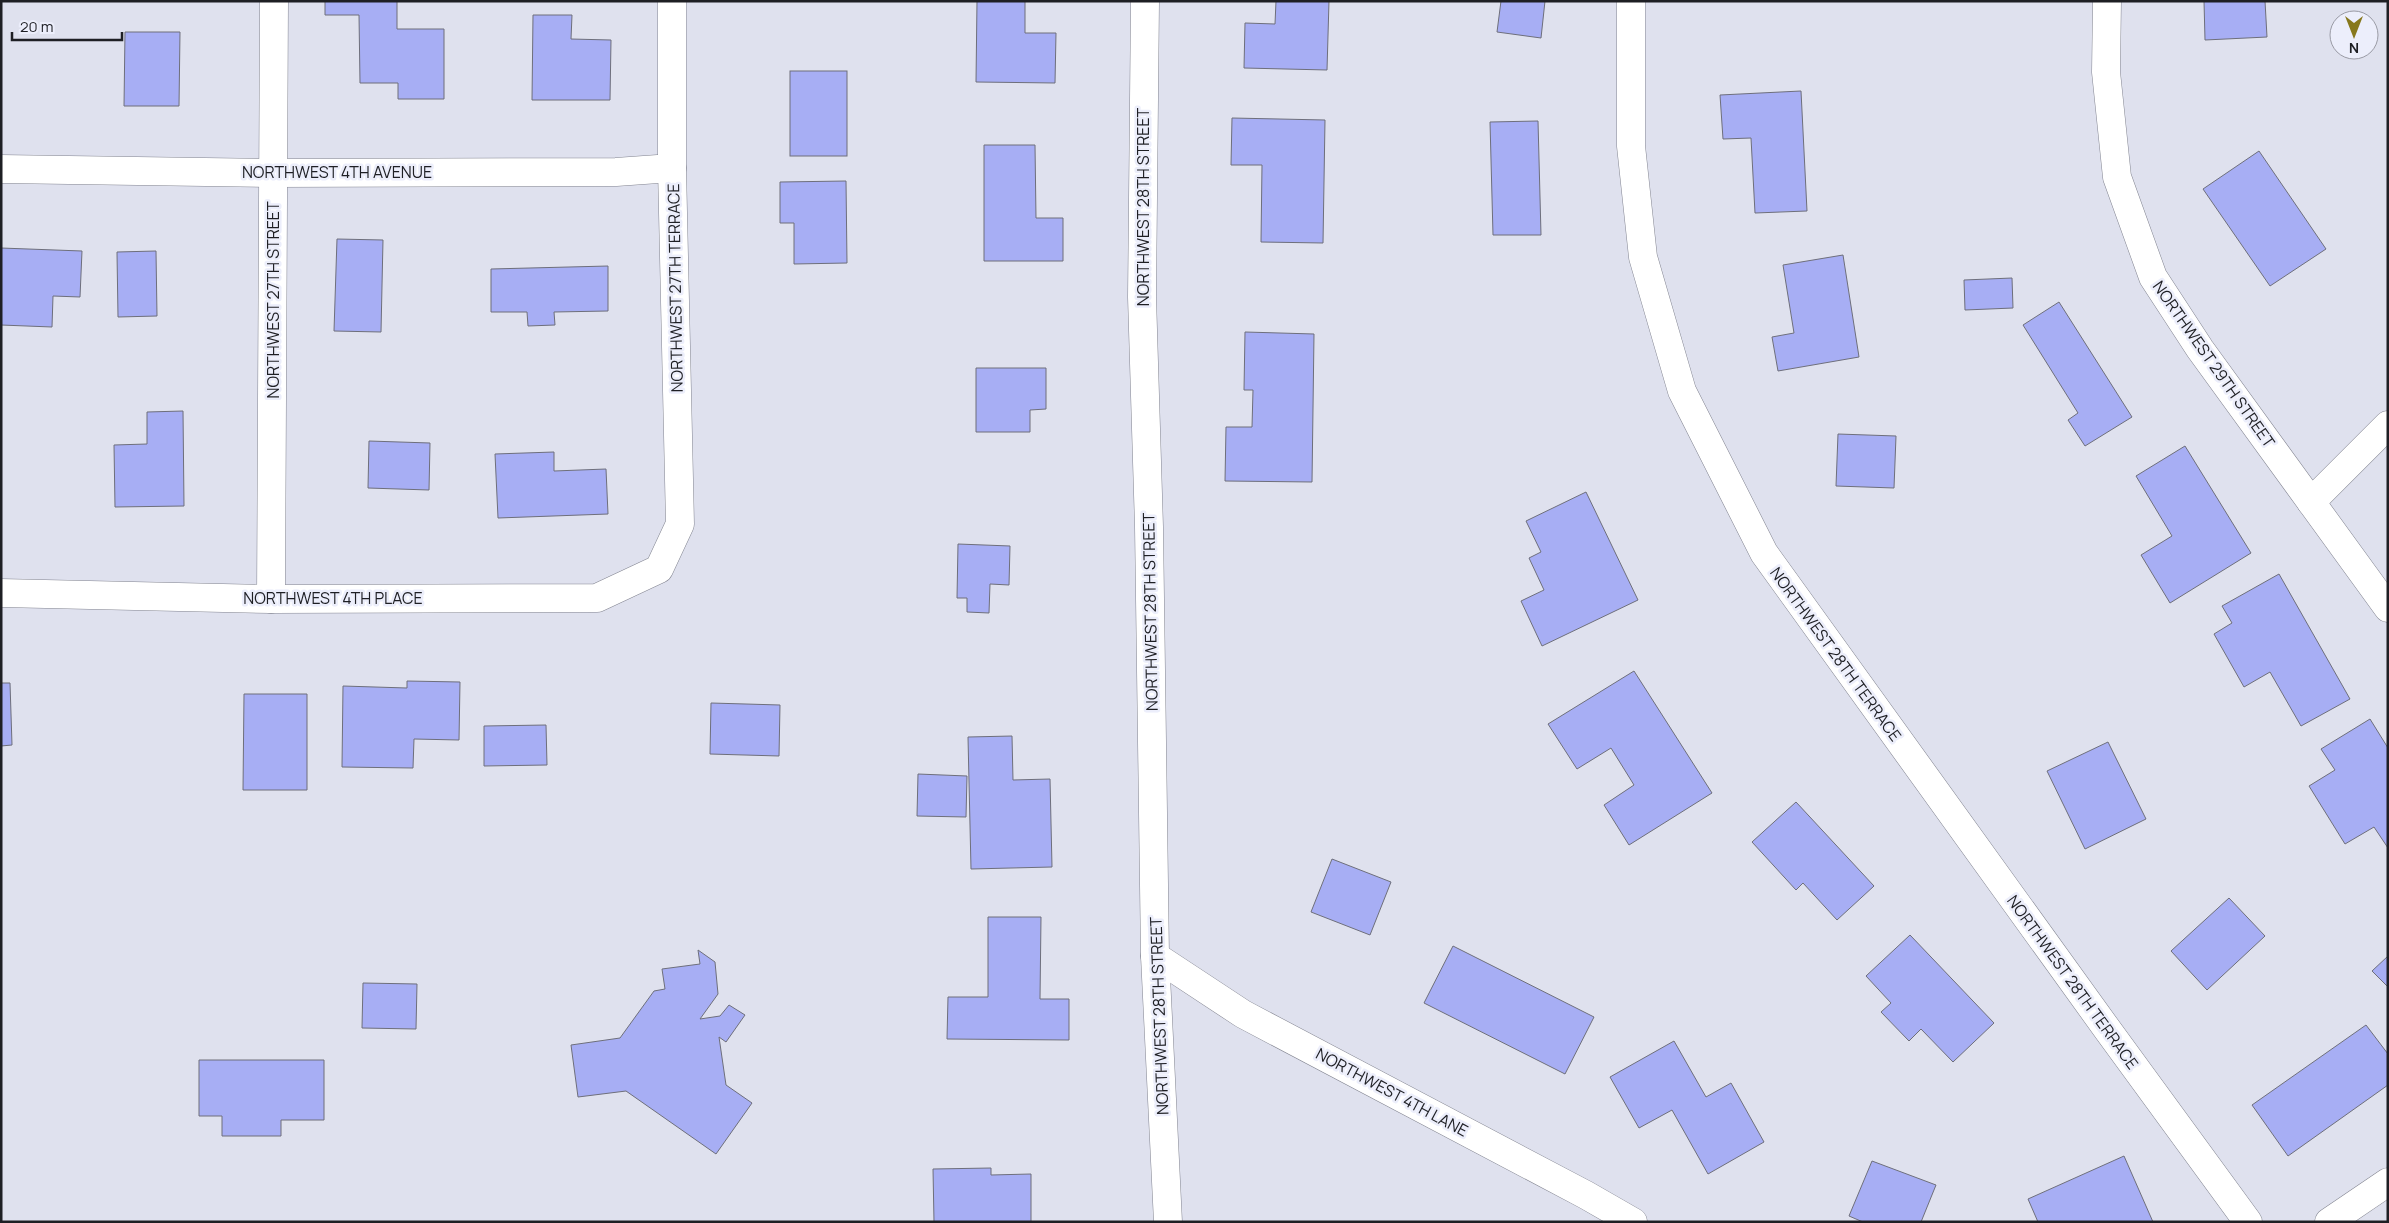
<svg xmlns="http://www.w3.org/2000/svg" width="2389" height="1223" font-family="Manrope,sans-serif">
<rect width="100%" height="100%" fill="#dfe1ee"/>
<g fill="#a7aef4" stroke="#6e6f7b">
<polygon points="325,1 397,1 397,29 444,29 444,99 398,99 398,83 360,83 359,15 325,15"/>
<polygon points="977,1 1025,1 1025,33 1056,33 1055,83 976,82"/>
<polygon points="1276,1 1329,1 1327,70 1244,68 1245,23 1275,24"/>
<polygon points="1501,1 1545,1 1541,38 1497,32"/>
<polygon points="2204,1 2265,1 2267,37 2205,40"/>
<polygon points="533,15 572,15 571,39 611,40 610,100 532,100"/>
<polygon points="125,32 180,32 179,106 124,106"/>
<rect x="790" y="71" width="57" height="85"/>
<polygon points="1801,91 1807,211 1755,213 1751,138 1723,139 1720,95"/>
<polygon points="1232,118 1325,120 1323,243 1261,242 1262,165 1231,165"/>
<polygon points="1538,121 1541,235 1493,235 1490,122"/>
<polygon points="984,145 1035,145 1036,218 1063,218 1063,261 984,261"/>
<polygon points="2259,151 2326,249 2270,286 2203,189"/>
<polygon points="846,181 847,263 794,264 794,223 780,223 780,182"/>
<polygon points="337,239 383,240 381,332 334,331"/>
<polygon points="1,248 82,251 80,297 53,296 52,327 1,325"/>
<polygon points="156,251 157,316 118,317 117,252"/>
<polygon points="1843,255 1859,357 1778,371 1772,337 1794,333 1783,265"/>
<polygon points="608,266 608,311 554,312 555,325 528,326 527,312 491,312 491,269"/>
<polygon points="2012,278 2013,308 1965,310 1964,280"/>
<polygon points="2059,302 2132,417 2085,446 2068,420 2078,413 2023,325"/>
<polygon points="1245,332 1314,334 1312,482 1225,481 1226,427 1252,427 1253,390 1244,390"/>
<polygon points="976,368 1046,368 1046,409 1030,410 1030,432 976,432"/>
<polygon points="183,411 184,506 115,507 114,445 147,444 147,412"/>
<polygon points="1838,434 1896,436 1894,488 1836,486"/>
<polygon points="369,441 430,443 429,490 368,488"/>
<polygon points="2185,446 2251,553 2170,603 2141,555 2172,536 2136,476"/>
<polygon points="554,452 554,471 606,469 608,514 498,518 495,454"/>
<polygon points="1586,492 1638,600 1542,646 1521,601 1544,590 1529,558 1541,552 1526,521"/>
<polygon points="958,544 1010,546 1009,585 990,584 989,613 967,612 967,598 957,598"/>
<polygon points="2279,574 2350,699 2301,726 2270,672 2244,687 2214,634 2232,623 2222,606"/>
<polygon points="1634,671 1712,793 1629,845 1604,805 1634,785 1611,748 1577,769 1548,724"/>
<polygon points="407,681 460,682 459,740 414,739 413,768 342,767 343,686 407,688"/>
<polygon points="1,683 10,683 12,745 1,746"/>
<polygon points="244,694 307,694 307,790 243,790"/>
<polygon points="711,703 780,705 779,756 710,754"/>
<polygon points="2370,719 2388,748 2388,848 2374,827 2345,844 2309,786 2335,770 2321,749"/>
<polygon points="546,725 547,765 484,766 484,726"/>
<polygon points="1012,736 1013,780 1050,779 1052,867 971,869 968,737"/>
<polygon points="2108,742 2146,819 2085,849 2047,771"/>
<polygon points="918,774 967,776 966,817 917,816"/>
<polygon points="1796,802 1874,886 1837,920 1803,883 1796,890 1752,842"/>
<polygon points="1332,859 1391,882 1370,935 1311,912"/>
<polygon points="2229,898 2265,936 2207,990 2171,951"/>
<polygon points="988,917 1041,917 1040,999 1069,999 1069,1040 947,1039 948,997 988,997"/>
<polygon points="1910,935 1994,1023 1953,1062 1921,1029 1909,1041 1881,1012 1891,1003 1866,976"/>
<polygon points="1453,946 1594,1017 1565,1074 1424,1003"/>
<polygon points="698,950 715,962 718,994 700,1019 720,1016 729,1005 745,1015 726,1042 719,1037 726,1085 752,1103 716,1154 626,1091 578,1097 571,1045 620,1038 654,991 665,989 662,969 700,964"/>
<polygon points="2388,956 2388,987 2372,971"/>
<polygon points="363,983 417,984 416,1029 362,1028"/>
<polygon points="2366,1025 2388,1054 2388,1085 2288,1156 2252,1105"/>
<polygon points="1674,1041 1706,1097 1731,1083 1764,1142 1708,1174 1672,1110 1639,1128 1610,1077"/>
<polygon points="199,1060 324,1060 324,1120 281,1120 281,1136 222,1136 222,1116 199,1116"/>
<polygon points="2124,1156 2153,1222 2038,1222 2028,1199"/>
<polygon points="1872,1161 1936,1185 1921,1222 1863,1222 1849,1216"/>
<polygon points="991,1168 991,1175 1031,1174 1031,1222 934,1222 933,1169"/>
</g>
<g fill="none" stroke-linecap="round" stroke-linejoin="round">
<g stroke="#828490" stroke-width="29">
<g id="minor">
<polyline points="1145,1 1142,297 1149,527 1155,956 1168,1222"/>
<polyline points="1631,1 1631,146 1643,257 1682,391 1764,553 2107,1029 2248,1222"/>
<polyline points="2107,1 2106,72 2117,177 2153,277 2200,349 2388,608"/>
<polyline points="1,169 273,173 616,172 672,168"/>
<polyline points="2311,502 2388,425"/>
<polyline points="1,593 271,599 597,598 659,569 680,524 672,168 672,1"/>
<polyline points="271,599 274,1"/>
<polyline points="1155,956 1243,1014 1586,1195 1633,1222"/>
<polyline points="2329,1222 2388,1182"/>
</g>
</g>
<use href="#minor" stroke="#fff" stroke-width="28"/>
</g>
<g text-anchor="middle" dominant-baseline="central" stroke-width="5" stroke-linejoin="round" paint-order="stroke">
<g font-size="16" fill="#1e1f24" stroke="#eceefb">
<text x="337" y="172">NORTHWEST 4TH AVENUE</text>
<text transform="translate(1143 207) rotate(-90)">NORTHWEST 28TH STREET</text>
<text transform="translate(675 288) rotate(-91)">NORTHWEST 27TH TERRACE</text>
<text transform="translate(273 300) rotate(-90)">NORTHWEST 27TH STREET</text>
<text transform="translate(2214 364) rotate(55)">NORTHWEST 29TH STREET</text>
<text x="333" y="598">NORTHWEST 4TH PLACE</text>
<text transform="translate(1150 612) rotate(-91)">NORTHWEST 28TH STREET</text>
<text transform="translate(1836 654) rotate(54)">NORTHWEST 28TH TERRACE</text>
<text transform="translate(2073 982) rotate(54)">NORTHWEST 28TH TERRACE</text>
<text transform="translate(1159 1016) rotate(-92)">NORTHWEST 28TH STREET</text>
<text transform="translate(1392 1092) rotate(28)">NORTHWEST 4TH LANE</text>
</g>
</g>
<rect width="2389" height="1223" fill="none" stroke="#1e1f24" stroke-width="5"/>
<g transform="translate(2354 35) rotate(180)"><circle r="24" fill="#eceefb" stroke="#9a9ba5"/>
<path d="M0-4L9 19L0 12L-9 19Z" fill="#87781d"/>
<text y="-8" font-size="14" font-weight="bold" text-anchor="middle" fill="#1e1f24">N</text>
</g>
<path d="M12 32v8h110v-8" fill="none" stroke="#1e1f24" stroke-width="2.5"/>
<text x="20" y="32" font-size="15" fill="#1e1f24" stroke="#eceefb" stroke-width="4" paint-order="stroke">20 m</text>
</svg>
